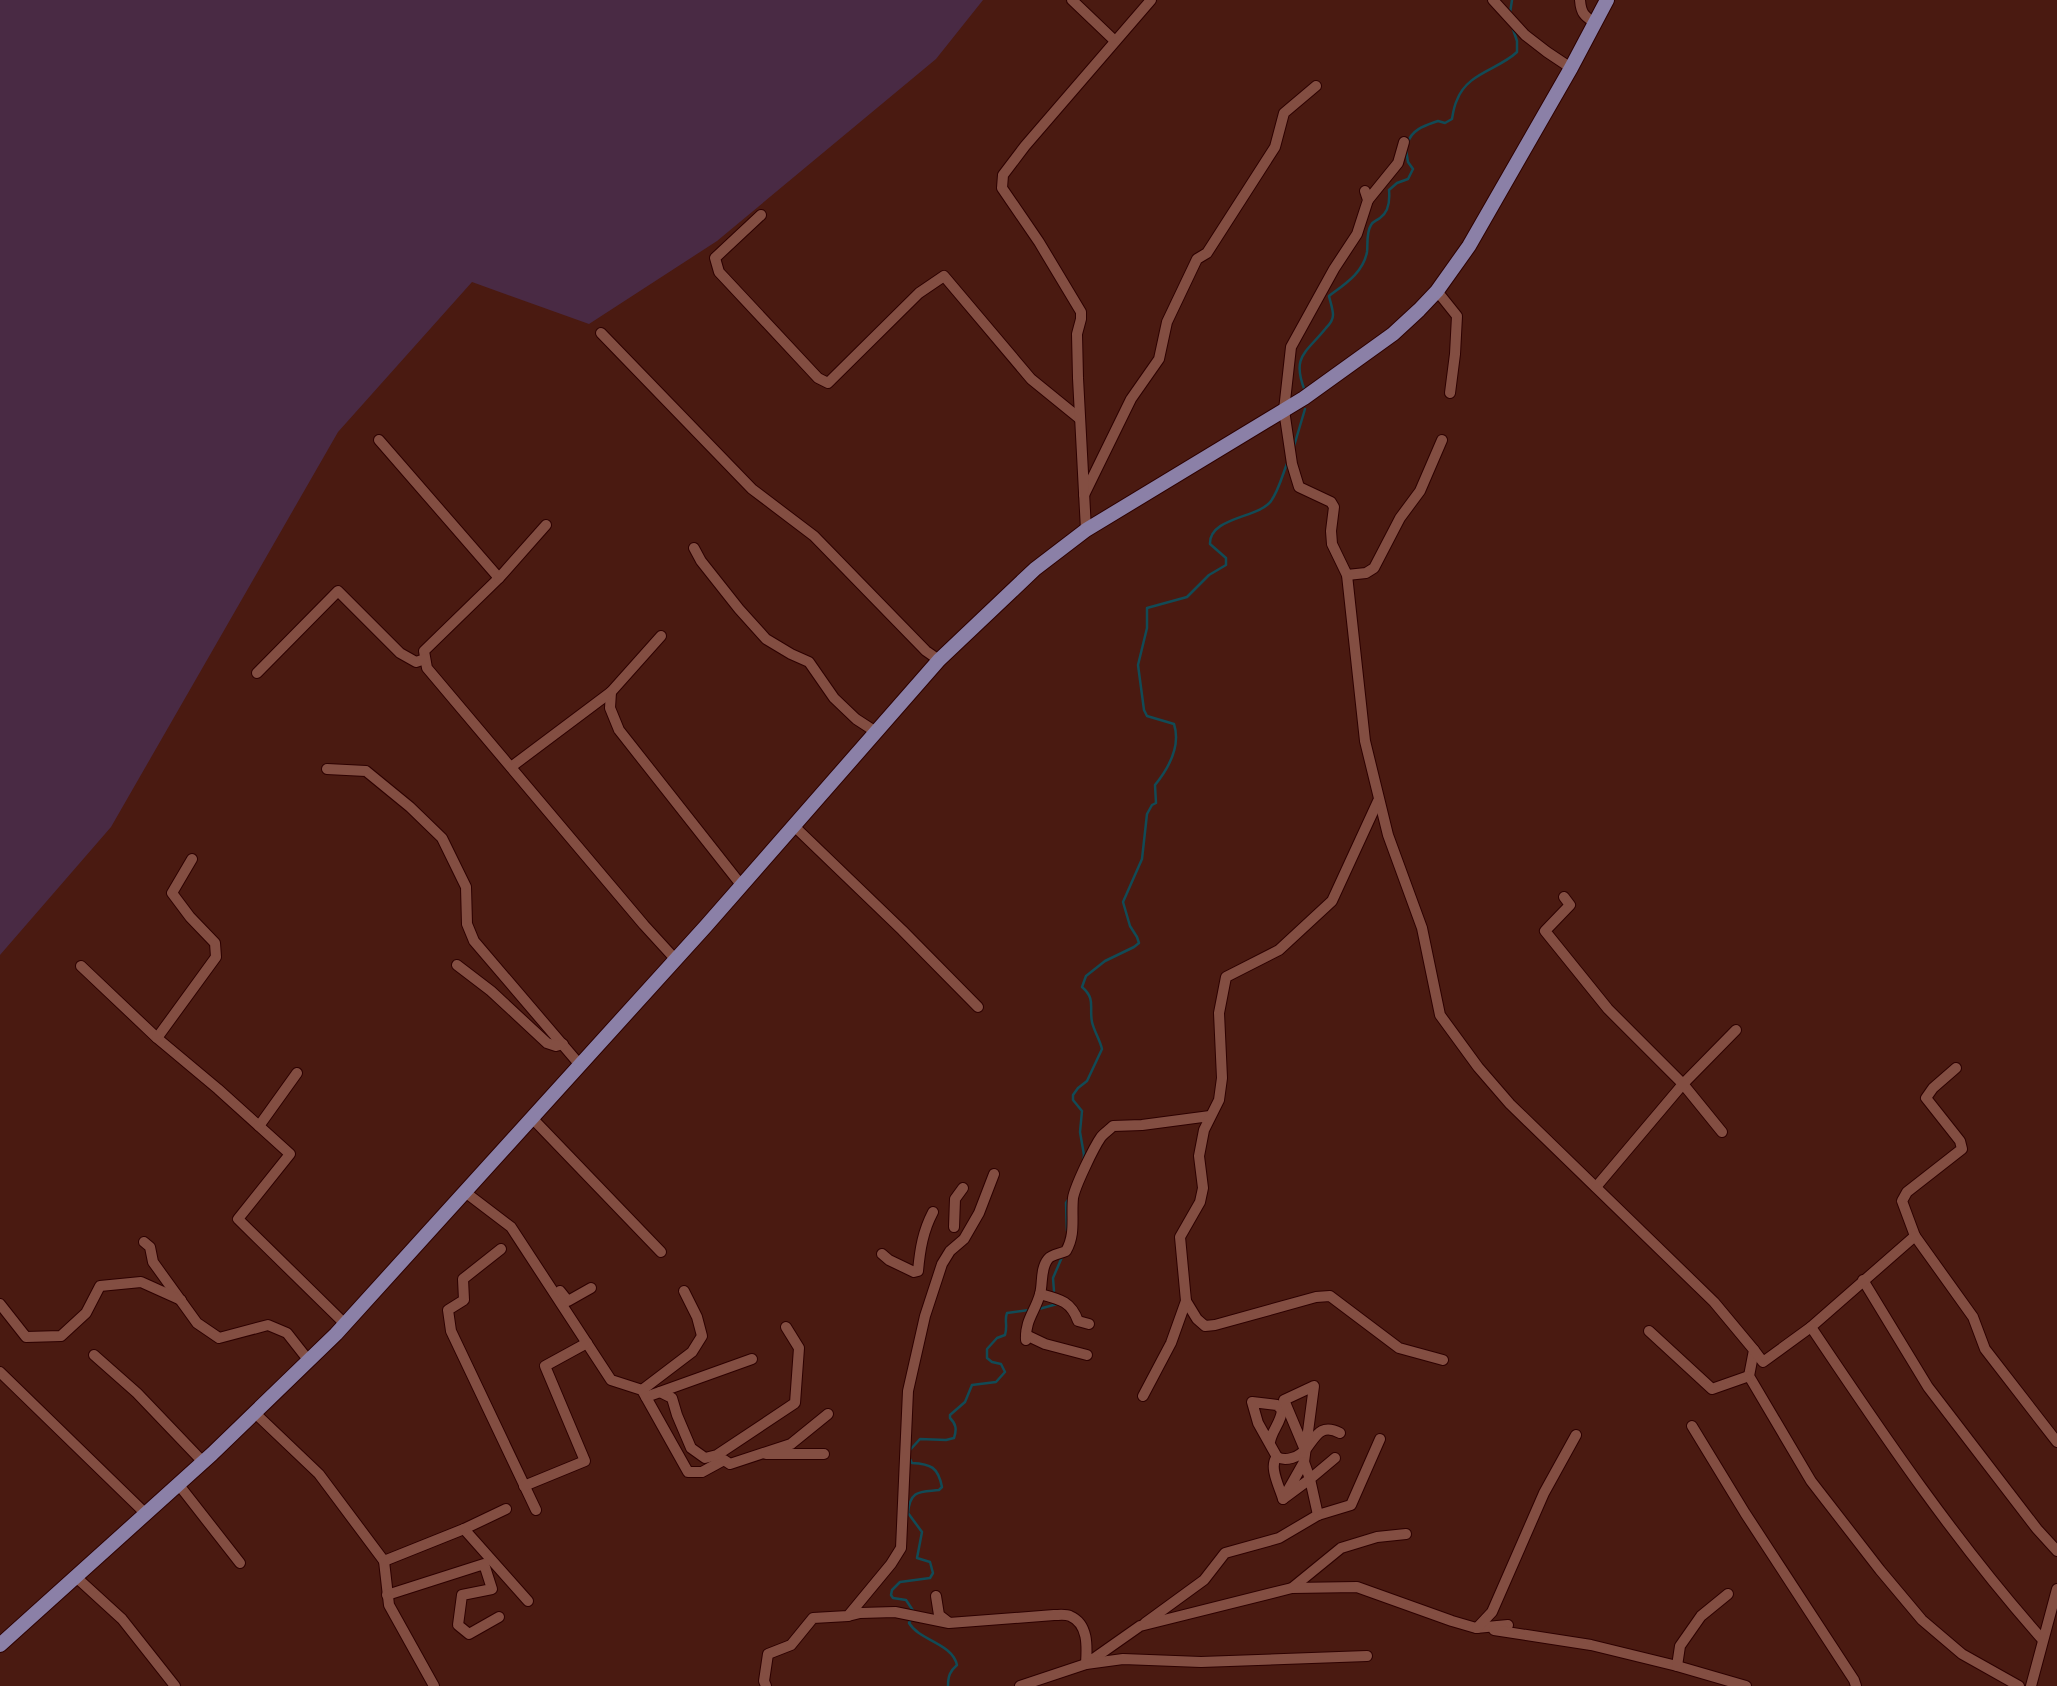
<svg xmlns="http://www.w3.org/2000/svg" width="2057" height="1686" font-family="Arial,sans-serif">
<rect width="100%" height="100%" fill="#4a1a11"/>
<polygon fill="#492a44" points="0,0 983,0 936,59 717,241 589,324 472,282 338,432 111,827 0,955"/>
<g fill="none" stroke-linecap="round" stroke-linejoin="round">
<g stroke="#124b56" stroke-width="2.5">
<polyline points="1510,13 1512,0"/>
<path d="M1408,143C1411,129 1427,125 1438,121L1445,123L1452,119C1453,113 1454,106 1457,100C1467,73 1498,70 1517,52V41L1513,29"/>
<path d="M1305,391C1291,356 1306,353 1326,328C1329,325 1333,320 1333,315C1333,309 1330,301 1329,296C1345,284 1363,273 1367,252C1368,244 1366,233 1371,225C1373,221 1376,221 1380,218C1389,212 1390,201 1389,190L1397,183L1408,179L1413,169L1408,162L1406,150"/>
<polyline points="1294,446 1305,409"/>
<path d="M1083,1163L1084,1155L1080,1132L1082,1111L1073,1100V1095L1078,1088L1087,1081L1102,1049C1100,1040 1094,1031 1092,1022C1089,1007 1096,999 1082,987L1086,976L1105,961L1134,947L1139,943L1137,937L1130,926L1123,902L1142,859L1147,814L1152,805L1156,803L1155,785C1168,769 1181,746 1174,724L1147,716L1144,710L1138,665L1147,628V608L1187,597L1209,575L1226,565V558L1210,544C1209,517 1259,518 1271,501C1279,490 1283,473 1288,461"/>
<polyline points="1067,1231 1066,1203 1069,1198"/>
<polyline points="1054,1291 1053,1278 1062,1257"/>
<polyline points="1039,1309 1057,1304"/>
<path d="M910,1450L920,1439L946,1440L954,1438C957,1429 956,1424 950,1418V1415L965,1402L972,1385L996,1382L1005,1372L1001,1364L992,1362L987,1358V1349L997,1338L1005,1335C1008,1325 1004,1320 1007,1313L1029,1310"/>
<path d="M909,1457L912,1463C931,1464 938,1467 942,1487L939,1490C921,1492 910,1489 908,1513L922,1532L917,1558L930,1562L933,1573L930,1578L900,1582L892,1590L891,1595L893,1598L906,1600L914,1612"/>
<path d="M912,1618L909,1623C920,1641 952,1643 957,1665C950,1671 948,1676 948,1686"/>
</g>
<g stroke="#2d0100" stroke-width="12">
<g id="minor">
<polyline points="1072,0 1115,41"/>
<polyline points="1493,0 1525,35 1547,52 1571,68"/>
<path d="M1580,0C1581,13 1584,16 1595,23"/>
<polyline points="1365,191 1368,200 1357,234 1334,269 1291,347 1284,410 1292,464 1299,487 1331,502 1334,507 1331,531 1332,544 1347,575 1365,741 1388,835 1422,928 1440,1015 1478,1067 1510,1104 1714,1302 1754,1350 1749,1376 1811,1481 1880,1570 1922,1620 1962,1654 2019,1686"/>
<polyline points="1368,200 1398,163 1404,142"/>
<polyline points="761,215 715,258 719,272 818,378 828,383 919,293 944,276 1031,379 1079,418"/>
<polyline points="1437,291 1457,316 1455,354 1450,393"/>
<polyline points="601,333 752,489 814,536 926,651 939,660"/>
<polyline points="379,440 499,578 424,651 427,668 644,925 676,960"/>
<polyline points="1084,495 1131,399 1159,359 1167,322 1197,259 1207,253 1275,147 1284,113 1316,86"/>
<polyline points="1086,530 1078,378 1077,334 1081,319 1081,312 1039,242 1002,188 1003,175 1025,146 1151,0"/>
<polyline points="694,548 701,561 739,609 766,639 791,654 809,662 834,698 856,719 876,732"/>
<polyline points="1347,575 1366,573 1374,568 1400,518 1420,491 1442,440"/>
<polyline points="499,578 546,525"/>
<polyline points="257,673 338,591 400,653 416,662 425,659"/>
<polyline points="611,692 610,708 619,730 742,886"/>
<polyline points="511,767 611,692 661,636"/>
<polyline points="327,769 366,771 410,807 442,838 466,887 467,924 474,941 580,1065"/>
<polyline points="794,826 902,930 978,1007"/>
<polyline points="1564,897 1570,905 1545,931 1608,1009 1683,1084 1722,1132"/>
<polyline points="457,965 491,991 547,1043 556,1046 563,1044"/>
<polyline points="81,966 157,1038 218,1089 290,1154 238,1219 345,1324"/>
<polyline points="157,1038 216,957 215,943 190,917 172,893 192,859"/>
<polyline points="532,1118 661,1252"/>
<polyline points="259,1126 297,1073"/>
<polyline points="1596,1187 1683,1084 1736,1030"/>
<polyline points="465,1192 511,1227 611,1380 642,1390 688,1472 702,1472 724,1460 730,1464 791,1444 828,1414"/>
<polyline points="954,1227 955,1199 963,1188"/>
<polyline points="1915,1236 1902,1201 1907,1192 1962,1149 1960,1141 1926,1098 1933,1088 1956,1068"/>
<polyline points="144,1242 150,1247 153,1262 197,1323 219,1338 268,1325 287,1333 309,1361"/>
<polyline points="501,1249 463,1279 464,1300 448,1310 451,1331 536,1510"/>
<path d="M882,1254L889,1260L914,1272L918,1271C920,1249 923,1231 933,1212"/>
<polyline points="1863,1280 1928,1387 2037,1529 2057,1551"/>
<polyline points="560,1291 568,1301 591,1288"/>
<path d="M1040,1294C1059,1299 1071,1301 1078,1321L1089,1324"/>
<polyline points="1186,1301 1197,1319 1205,1326 1215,1325 1316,1297 1330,1296 1399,1348 1443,1360"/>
<polyline points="0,1304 26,1337 61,1336 86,1313 100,1286 141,1282 181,1300"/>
<polyline points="1649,1331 1712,1389 1749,1376"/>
<polyline points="1026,1335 1045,1344 1087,1355"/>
<path d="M1026,1340C1025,1320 1035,1312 1040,1294C1043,1284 1040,1269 1048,1259C1052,1254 1060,1254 1066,1251C1076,1234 1071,1217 1073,1198C1075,1186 1094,1147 1101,1137C1104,1133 1109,1130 1113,1126L1142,1125L1210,1116"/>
<polyline points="1754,1350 1763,1362 1811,1327"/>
<polyline points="94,1355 137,1393 203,1462"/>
<polyline points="0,1372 146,1514"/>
<polyline points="642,1390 692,1352 702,1336 697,1317 684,1291"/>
<polyline points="660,1392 672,1398 677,1415 691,1448 705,1458 717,1455 795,1403 799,1348 786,1327"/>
<polyline points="1143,1396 1171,1343 1186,1301 1180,1237 1200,1202 1203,1188 1199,1156 1204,1130 1219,1100 1222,1078 1219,1013 1226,977 1279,950 1332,901 1378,801"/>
<polyline points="646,1397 752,1359"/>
<polyline points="255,1413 319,1474 384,1561 464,1529 506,1509"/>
<polyline points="1692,1426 1745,1513 1854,1680 1856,1686"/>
<path d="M1270,1442C1272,1430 1281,1423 1282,1410L1277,1405L1252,1402L1258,1423L1277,1457C1268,1466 1280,1488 1283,1499"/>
<polyline points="766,1454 824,1454"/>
<path d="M1277,1457C1286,1462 1299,1457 1306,1449C1316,1436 1321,1423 1340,1433"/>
<polyline points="1304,1462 1314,1386 1284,1400 1305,1450"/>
<polygon points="1304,1462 1310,1479 1283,1499"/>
<polyline points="179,1485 240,1563"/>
<polyline points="524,1486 585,1461 545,1366 587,1343"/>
<polyline points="1318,1515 1310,1479 1335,1458"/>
<polyline points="464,1529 528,1601"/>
<polyline points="384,1561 389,1605 434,1686"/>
<polyline points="76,1577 122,1619 175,1686"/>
<polyline points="1292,1588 1341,1548 1377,1537 1406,1534"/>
<polyline points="387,1595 484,1564 492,1589 462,1595 458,1625 469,1634 499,1617"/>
<polyline points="936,1596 939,1615 948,1622"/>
<path d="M848,1616L860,1613L895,1612L949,1623L1054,1615C1059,1615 1066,1614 1070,1616C1089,1624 1087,1648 1086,1664L1140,1626L1292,1588L1357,1587L1452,1621L1476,1628L1508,1625"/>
<polyline points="1145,1623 1204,1580 1225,1553 1279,1538 1318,1515 1351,1505 1380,1439"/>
<polyline points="1477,1628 1492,1612 1544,1493 1576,1435"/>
<polyline points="1494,1630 1591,1645 1677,1666 1746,1686"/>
<path d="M2042,1639C1955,1541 1884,1436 1811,1327L1915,1236L1973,1317L1985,1349L2057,1442"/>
<polyline points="1677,1666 1680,1646 1701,1616 1728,1594"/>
<polyline points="766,1686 764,1681 768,1654 791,1645 813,1618 848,1616 891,1564 901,1548 908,1391 925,1316 942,1264 950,1251 964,1239 979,1213 994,1174"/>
<polyline points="1020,1686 1086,1664 1123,1659 1201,1662 1367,1656"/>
<polyline points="2031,1686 2057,1589"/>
</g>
</g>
<g stroke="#2d0100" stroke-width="16">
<polyline id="major" points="0,1645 212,1454 336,1334 706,926 939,660 1035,569 1086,530 1304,398 1393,334 1419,310 1437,291 1469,246 1571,68 1607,0"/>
</g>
<use href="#minor" stroke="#834e42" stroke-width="10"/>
<use href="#major" stroke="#8b80a7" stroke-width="14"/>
</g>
</svg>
